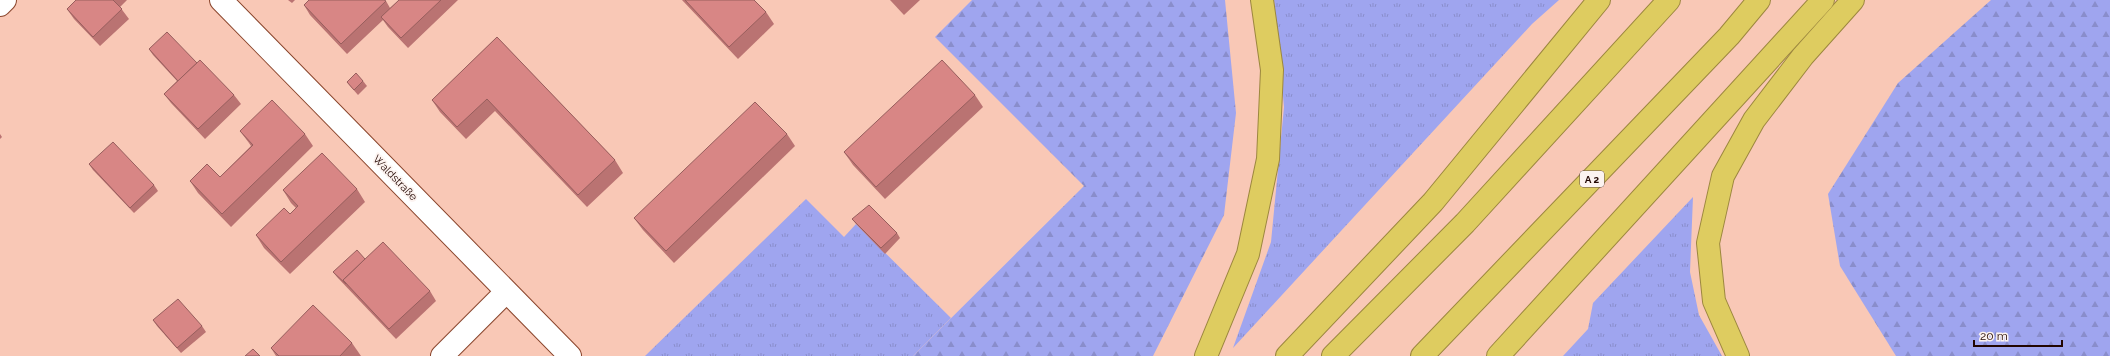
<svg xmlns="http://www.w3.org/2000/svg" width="2110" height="356" font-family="Raleway,sans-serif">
<defs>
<pattern id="grass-tufts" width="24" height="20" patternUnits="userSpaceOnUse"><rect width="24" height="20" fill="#9fa5ef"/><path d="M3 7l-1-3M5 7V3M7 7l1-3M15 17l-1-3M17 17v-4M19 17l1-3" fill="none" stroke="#898dcb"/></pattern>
<pattern id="forest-firs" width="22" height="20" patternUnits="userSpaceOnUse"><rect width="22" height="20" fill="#9fa5ef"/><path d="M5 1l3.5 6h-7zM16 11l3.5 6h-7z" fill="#898dcb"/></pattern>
</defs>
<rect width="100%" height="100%" fill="#f9c8b6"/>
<g fill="url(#grass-tufts)">
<polygon points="1274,0 1559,0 1532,24 1233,348 1271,242 1284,107"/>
<polygon points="1693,197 1690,272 1699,315 1722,356 1563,356 1588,329 1593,303"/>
<polygon points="806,199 844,237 856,224 951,318 913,356 645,356"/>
</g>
<g fill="url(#forest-firs)">
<polygon points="972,0 1225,0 1236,113 1224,215 1153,356 913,356 1084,186 935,37"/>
<polygon points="1991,0 2110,0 2110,356 1896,356 1840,266 1828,194 1898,83"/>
</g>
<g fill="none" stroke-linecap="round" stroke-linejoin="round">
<g stroke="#8a452c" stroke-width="24">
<g id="street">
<polyline points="221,0 570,356"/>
<polyline points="0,5 5,0"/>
<polyline points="442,356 506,292"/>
</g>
</g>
<g stroke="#9c873f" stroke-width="24">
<g id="highway">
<polyline points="1206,356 1248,254 1268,159 1272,70 1262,0"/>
<polyline points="1287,356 1433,202 1599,0"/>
<polyline points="1333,356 1465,223 1669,0"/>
<polyline points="1422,356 1729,36 1759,0"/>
<polyline points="1498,356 1823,0"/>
<polyline points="1738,356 1714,301 1708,243 1723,176 1754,120 1803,56 1853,0"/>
</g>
</g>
<use href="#street" stroke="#fff" stroke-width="22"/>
<use href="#highway" stroke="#decc60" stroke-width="22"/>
</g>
<g fill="#ba7372">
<polygon points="76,0 127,0 120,7 129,19 100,46 74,19 67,9"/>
<polygon points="288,0 295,0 292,3"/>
<polygon points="399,0 458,0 408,48 388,27 383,20 347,54 310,15 304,5 386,1 390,8"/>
<polygon points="682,0 754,0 766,12 774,24 738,59"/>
<polygon points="890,0 920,0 904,15"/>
<polygon points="497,37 615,160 623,173 587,207 495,111 466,139 440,112 432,100"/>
<polygon points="149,49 197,63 234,95 241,104 205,139 171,103 164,94 177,81 153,55"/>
<polygon points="363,81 367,86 358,95 351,87 347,82"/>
<polygon points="975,95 983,107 885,199 853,165 844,152"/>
<polygon points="240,131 305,134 313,146 231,227 198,193 190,181 220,177 251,146 249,143"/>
<polygon points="0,134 2,137 0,139"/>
<polygon points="787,134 795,146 674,263 643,230 634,218"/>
<polygon points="89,164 154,185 158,191 134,213 93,170"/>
<polygon points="357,189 365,202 290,274 264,248 256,235 290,214 296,208 291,203 283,190"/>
<polygon points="852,219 897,233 900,238 885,254 856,224"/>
<polygon points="365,259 430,291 436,301 396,339 337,277 333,272"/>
<polygon points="153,320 202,326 206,332 181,353 157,326"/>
<polygon points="352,343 361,356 276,356 271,348"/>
</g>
<g fill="#d88685" stroke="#975e5d">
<polygon points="76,0 113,0 122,9 93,37 67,9"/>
<polygon points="309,0 384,0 386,1 341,44 304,5"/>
<polygon points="399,0 441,0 401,38 381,17"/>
<polygon points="685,0 754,0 766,12 729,47"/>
<polygon points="167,32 197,63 178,81 149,49"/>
<polygon points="497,37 615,160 578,195 487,99 457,127 432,100"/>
<polygon points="200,60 234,95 198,129 164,94"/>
<polygon points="942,60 975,95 876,187 844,152"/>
<polygon points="356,73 363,81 354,90 347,82"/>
<polygon points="272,100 305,134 222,214 190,181 207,164 220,177 253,145 240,131"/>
<polygon points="755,102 787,134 666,251 634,218"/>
<polygon points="113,142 154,185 130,208 89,164"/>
<polygon points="322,153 357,189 281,262 256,235 284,208 290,214 298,206 283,190"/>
<polygon points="869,205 897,233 881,248 852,219"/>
<polygon points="383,242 430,291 389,329 343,280"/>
<polygon points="357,250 365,259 343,280 346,284 333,272"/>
<polygon points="178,299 202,326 177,348 153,320"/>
<polygon points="313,305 352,343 340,356 279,356 271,348"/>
<polygon points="253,349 260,356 245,356"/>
</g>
<g text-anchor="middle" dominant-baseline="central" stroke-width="3.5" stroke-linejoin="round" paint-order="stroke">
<rect fill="#fcf3f0" stroke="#634d49" stroke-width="1" x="1580" y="171" width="24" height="16" rx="3"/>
<g font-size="10" font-weight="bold" fill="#220601">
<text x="1592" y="179">A 2</text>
</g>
<g font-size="11" fill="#220601" stroke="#fcf3f0">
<text transform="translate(395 178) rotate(46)">Waldstraße</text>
</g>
</g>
<path d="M1974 340v6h88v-6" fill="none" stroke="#220601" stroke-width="2"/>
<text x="1980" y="340" font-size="12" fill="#220601" stroke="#fcf3f0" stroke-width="3" paint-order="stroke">20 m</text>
</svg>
